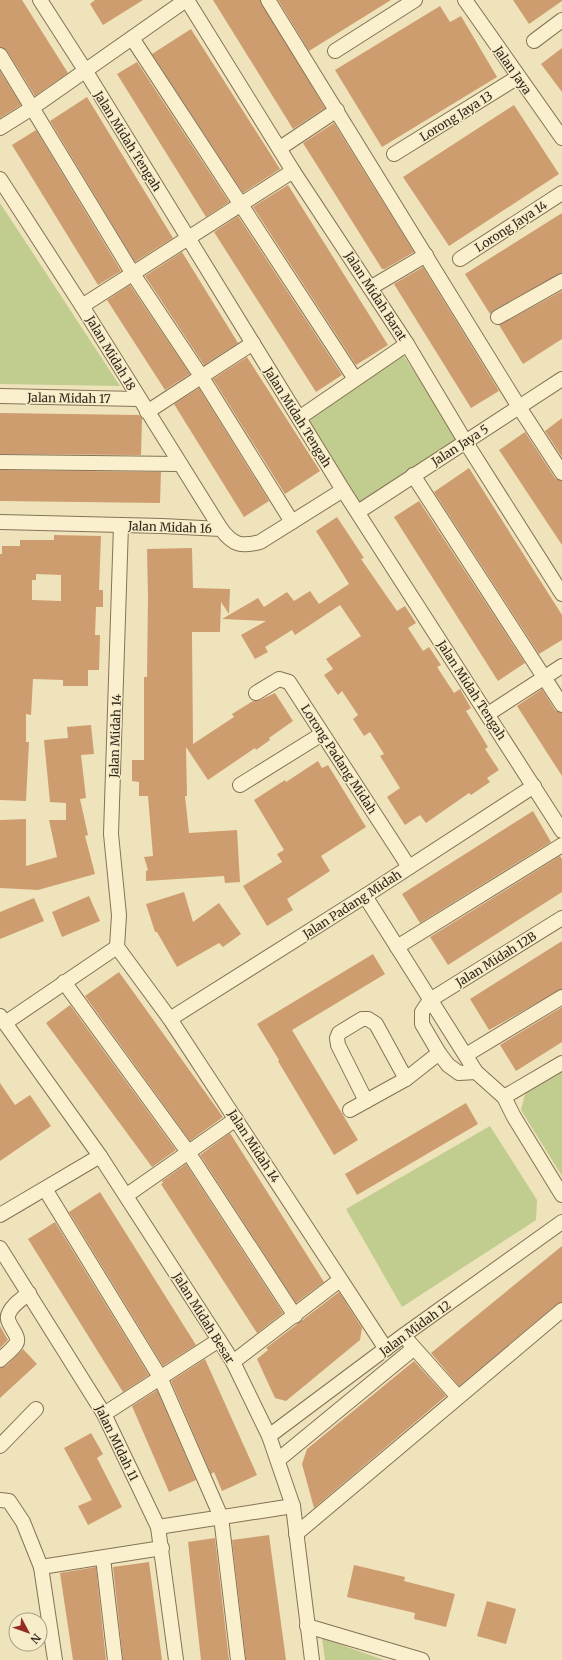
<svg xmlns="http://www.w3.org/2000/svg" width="562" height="1660" font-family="Merriweather,serif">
<rect width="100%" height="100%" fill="#efe3bb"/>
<g fill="#c1cc8f">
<polygon points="0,203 120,386 0,384"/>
<polygon points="403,355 459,439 361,504 305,420"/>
<polygon points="562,1072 562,1176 521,1110 525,1094"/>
<polygon points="490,1126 537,1200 536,1220 402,1307 346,1209"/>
<polygon points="322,1638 384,1660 325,1660"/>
</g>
<g fill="#ce9d6f" fill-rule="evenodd">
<polygon points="0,0 22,0 68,73 35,96 7,51 0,47"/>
<polygon points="95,0 143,0 103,25 90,4"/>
<polygon points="213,0 260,0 325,108 293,129"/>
<polygon points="278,0 391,0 309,51"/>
<polygon points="513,0 562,0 562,1 529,24"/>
<polygon points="440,6 450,22 461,16 497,77 382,147 335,70"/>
<polygon points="191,29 280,169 243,193 152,54"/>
<polygon points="562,48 562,92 541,64"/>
<polygon points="137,62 229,202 206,217 117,74"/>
<polygon points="0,71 21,105 0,118"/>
<polygon points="87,97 173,238 135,262 50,121"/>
<polygon points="514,105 559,174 449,246 403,177"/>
<polygon points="334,123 414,252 385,269 382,269 303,143"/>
<polygon points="36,130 121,271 98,285 12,145"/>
<polygon points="288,185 388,345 356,365 253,207"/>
<polygon points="562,213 562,273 494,310 490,314 465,274"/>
<polygon points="238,216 342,375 316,392 214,232"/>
<polygon points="182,252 238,343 204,365 145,276"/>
<polygon points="423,267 499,391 471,408 394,284"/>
<polygon points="130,285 190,374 165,390 107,300"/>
<polygon points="562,291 562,339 523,364 499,325"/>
<polygon points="247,357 320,471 285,494 213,379"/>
<polygon points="199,388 269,501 244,517 174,404"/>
<polygon points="0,413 139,415 142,418 141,455 0,454"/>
<polygon points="562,418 562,457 545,431"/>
<polygon points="525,432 555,478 562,481 562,545 499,450"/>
<polygon points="469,468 562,615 562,640 539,654 434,492"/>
<polygon points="0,470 161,472 160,503 0,501"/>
<polygon points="419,501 525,663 498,681 394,517"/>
<polygon points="337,517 364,558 361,559 397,611 405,606 416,623 408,628 423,651 429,647 441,665 437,667 454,693 460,689 471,708 466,711 488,747 485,749 499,770 487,778 490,782 471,795 469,793 426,823 420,815 405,825 387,797 400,788 380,756 384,754 370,732 364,736 353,719 358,715 342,691 338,695 324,675 333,669 326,659 361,636 340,605 295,635 292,630 265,647 268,652 255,659 241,635 266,621 222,619 258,598 264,607 287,592 294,601 310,591 319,604 349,584 316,531"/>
<path d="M54,535L101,536L99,590H103V607H96L95,635H100L99,670H88V686H63V680L33,679L31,715L26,714V742H29L26,801L0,800V554H2V546H20V540H54ZM36,574L61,575V601L32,600V580H36Z"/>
<polygon points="192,548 193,588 230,589 229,614 221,602 220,632 192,632 193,744 234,717 232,714 253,701 260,700 275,693 293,721 269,738 270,740 256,750 255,748 208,780 186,747 187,796 185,796 189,833 237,830 240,882 225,883 224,876 146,881 146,871 148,870 144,857 153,856 148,796 139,796 139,782 132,781 132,760 144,760 144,677 147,677 148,596 147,549"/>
<polygon points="542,689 555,710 562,713 562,776 517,706"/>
<polygon points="91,725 94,754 81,755 86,798 80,799 88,835 85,836 95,874 38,890 0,888 0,820 26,819 26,866 57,857 49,820 66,820 66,803 50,802 44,740 68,738 67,727"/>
<polygon points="318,761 322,768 328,765 366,827 321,856 330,871 287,899 293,910 267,926 243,886 282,862 277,854 284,850 254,800 285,780 286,782"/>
<polygon points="533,811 551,842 420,923 402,894"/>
<polygon points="560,856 562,859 562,892 448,965 430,937"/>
<polygon points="184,892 193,922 219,903 241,934 223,947 219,943 177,967 157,932 155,932 146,904"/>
<polygon points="89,896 100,921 62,937 52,912"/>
<polygon points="34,898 44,921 0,939 0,912"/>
<polygon points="562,941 562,989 489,1030 470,999"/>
<polygon points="373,954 385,974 292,1030 358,1140 334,1155 278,1061 279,1060 257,1024"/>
<polygon points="119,972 223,1117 190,1141 85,996"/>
<polygon points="70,1005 176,1150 152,1167 46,1023"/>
<polygon points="562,1007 562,1042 516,1071 500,1045"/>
<polygon points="0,1083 15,1105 30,1095 51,1126 0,1161"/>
<polygon points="466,1103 478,1124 357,1195 345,1174"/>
<polygon points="230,1133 324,1282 296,1303 200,1155"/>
<polygon points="186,1164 283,1313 257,1333 161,1184 163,1183 162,1181"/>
<polygon points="100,1192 196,1345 163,1366 69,1212"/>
<polygon points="55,1222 149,1375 123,1392 28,1239"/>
<polygon points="562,1246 562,1302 557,1304 459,1386 431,1353"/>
<polygon points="339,1292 362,1328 360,1340 286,1401 275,1398 257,1359 268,1350 266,1348"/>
<polygon points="0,1326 8,1340 0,1348"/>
<polygon points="23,1349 37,1364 0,1398 0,1368 6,1366"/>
<polygon points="205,1359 257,1475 222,1491 214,1472 211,1474 171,1381"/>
<polygon points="414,1361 446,1396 314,1508 302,1464 307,1449"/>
<polygon points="157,1390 196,1480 169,1492 132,1406"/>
<polygon points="91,1433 103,1454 97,1458 122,1507 88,1525 78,1506 92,1500 64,1448"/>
<polygon points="269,1535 286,1660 246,1660 232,1540"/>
<polygon points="215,1538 229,1660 201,1660 188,1542"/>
<polygon points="149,1562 162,1660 123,1660 113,1567"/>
<polygon points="354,1565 405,1577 404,1581 455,1594 446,1627 414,1619 415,1613 347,1597"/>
<polygon points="96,1567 106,1660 73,1660 60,1573"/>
<polygon points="487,1601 516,1609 506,1644 477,1636"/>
</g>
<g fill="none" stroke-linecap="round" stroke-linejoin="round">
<g stroke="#867255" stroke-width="16">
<g id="minor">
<polyline points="40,0 85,70 343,490 562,831"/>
<polyline points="187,0 293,171 407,344 465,441 562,594"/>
<polyline points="268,0 519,407 562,473"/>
<polyline points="465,0 562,138"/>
<polyline points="132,38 355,379"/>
<polyline points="534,41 562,20"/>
<polyline points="335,51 415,0"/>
<polyline points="0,55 133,274 201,376 292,522"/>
<polyline points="0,128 32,108 186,0"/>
<polyline points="280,148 337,110"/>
<polyline points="394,154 518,77"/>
<polyline points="0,179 82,306 221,529"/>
<polyline points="460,259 562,193"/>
<polyline points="370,288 426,255"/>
<polyline points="82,306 293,171"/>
<polyline points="498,317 562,281"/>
<polyline points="0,396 138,399"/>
<polyline points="147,412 253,343"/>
<polyline points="299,418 407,344"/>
<polyline points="0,462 180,464"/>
<polyline points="413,475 562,705"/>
<polyline points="358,512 562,379"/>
<path d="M0,522L162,526L221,529C233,545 241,547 260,542L343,490"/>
<polyline points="121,525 111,834 119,915 117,947 170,1019 386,1349"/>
<polyline points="256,693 279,679 289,682 409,867"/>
<polyline points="488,714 562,666"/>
<polyline points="240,785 322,734"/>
<polyline points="365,896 476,1072 504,1097 514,1117 562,1195"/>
<polyline points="397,947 562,845"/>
<polyline points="64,982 188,1152 295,1316"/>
<polyline points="0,1016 100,1156 219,1340 233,1362 269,1436 293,1506 312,1660"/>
<polyline points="170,1019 365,896 534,786"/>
<polyline points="5,1023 117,947"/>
<polyline points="466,1055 562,997"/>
<polyline points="476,1072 459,1073 448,1065 439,1053 422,1024 422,1012 430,1000 562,918"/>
<polyline points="504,1097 562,1063"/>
<polyline points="366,1101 338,1045 337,1038 339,1033 362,1019 368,1019 376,1024 406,1079"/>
<polyline points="350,1110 406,1079 439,1053"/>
<polyline points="45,1189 160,1377 221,1517 238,1660"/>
<polyline points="127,1195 236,1119"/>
<polyline points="0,1215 100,1156"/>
<polyline points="0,1248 104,1414 158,1527 176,1660"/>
<polyline points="409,1342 458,1397"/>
<path d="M0,1360C5,1355 12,1350 16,1344C22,1335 3,1323 9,1313C12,1305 22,1299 29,1293"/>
<polyline points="233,1362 340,1280"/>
<polyline points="104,1414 219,1340"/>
<polyline points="269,1436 404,1335 562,1222"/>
<polyline points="0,1446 36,1409"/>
<polyline points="278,1460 413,1349"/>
<polyline points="0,1500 9,1501 23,1522 41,1567 55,1660"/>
<polyline points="158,1527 293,1506"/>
<polyline points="296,1534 562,1310"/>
<polyline points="103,1558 115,1660"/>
<polyline points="41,1567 162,1548"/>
<polyline points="307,1626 422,1660"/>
</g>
</g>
<use href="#minor" stroke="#faf0ce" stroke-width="14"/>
</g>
<g text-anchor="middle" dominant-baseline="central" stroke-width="3" stroke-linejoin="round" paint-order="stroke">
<g font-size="12" fill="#34281a" stroke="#f6ecca">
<text transform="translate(513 70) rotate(55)">Jalan Jaya</text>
<text transform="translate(456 116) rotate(-32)">Lorong Jaya 13</text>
<text transform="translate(128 141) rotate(58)">Jalan Midah Tengah</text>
<text transform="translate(511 226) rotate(-33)">Lorong Jaya 14</text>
<text transform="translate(376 296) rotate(57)">Jalan Midah Barat</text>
<text transform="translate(111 353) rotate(59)">Jalan Midah 18</text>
<text transform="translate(69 398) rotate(1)">Jalan Midah 17</text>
<text transform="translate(298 417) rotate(58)">Jalan Midah Tengah</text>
<text transform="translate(460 445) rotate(-33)">Jalan Jaya 5</text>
<text transform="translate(170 527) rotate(2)">Jalan Midah 16</text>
<text transform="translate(472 690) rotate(57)">Jalan Midah Tengah</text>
<text transform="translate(115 736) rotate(-88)">Jalan Midah 14</text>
<text transform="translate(339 759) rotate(57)">Lorong Padang Midah</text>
<text transform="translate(352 904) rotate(-33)">Jalan Padang Midah</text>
<text transform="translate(496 959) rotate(-32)">Jalan Midah 12B</text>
<text transform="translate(254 1146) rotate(57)">Jalan Midah 14</text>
<text transform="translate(204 1318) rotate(58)">Jalan Midah Besar</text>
<text transform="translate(415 1328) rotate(-36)">Jalan Midah 12</text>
<text transform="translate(117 1443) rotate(64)">Jalan MIdah 11</text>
</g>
</g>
<g transform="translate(28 1632) rotate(131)"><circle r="19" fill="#f6ecca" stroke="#a89e84"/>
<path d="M0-3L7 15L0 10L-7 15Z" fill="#962a23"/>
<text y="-6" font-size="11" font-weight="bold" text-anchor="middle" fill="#34281a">N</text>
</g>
</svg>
